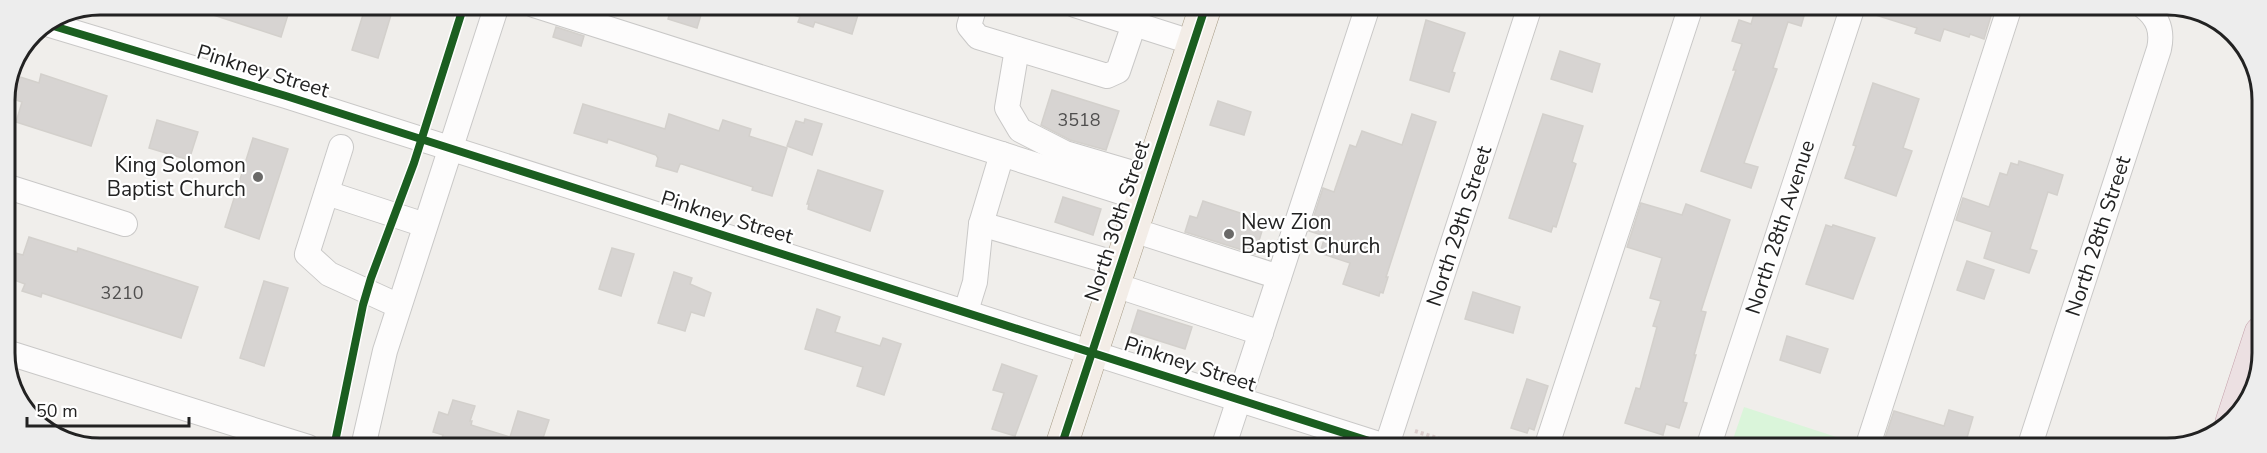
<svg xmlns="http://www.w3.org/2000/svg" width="2267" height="453" font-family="'Nunito Sans',sans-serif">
<rect width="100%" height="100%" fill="#f0eeeb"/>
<polygon fill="#daf5da" points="1744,407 1861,445 1860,448 1730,448"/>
<g fill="#d7d4d2" stroke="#d3d0cc" stroke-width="1.5">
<polygon points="193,5 291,5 281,37 192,8"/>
<polygon points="366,5 394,5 378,58 352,50"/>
<polygon points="672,5 704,5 697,28 668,19"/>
<polygon points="775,5 861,5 852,34 815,22 813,27 798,22 800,17 774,9"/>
<polygon points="1750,6 1807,6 1801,26 1788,22 1773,68 1777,69 1744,163 1758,167 1751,188 1701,171 1736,70 1733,70 1742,44 1732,41 1739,20 1751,24 1755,11 1750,9"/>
<polygon points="1867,6 1994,6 1984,39 1970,34 1969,37 1944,29 1940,41 1915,33 1917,28 1866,12"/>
<polygon points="1426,20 1465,33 1452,72 1455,73 1449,92 1410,80"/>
<polygon points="556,27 584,36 581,46 553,37"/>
<polygon points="1560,51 1600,64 1592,92 1551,79"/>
<polygon points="41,74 107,96 91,146 16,122 22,102 10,98 17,76 39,83"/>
<polygon points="1873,83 1919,99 1903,148 1912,151 1896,196 1845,178 1856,146 1853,145"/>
<polygon points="1052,90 1119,111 1106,150 1070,140 1041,125"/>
<polygon points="1218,101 1251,112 1244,135 1210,125"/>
<polygon points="583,104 665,129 669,114 719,131 723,120 751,129 749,136 787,148 772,196 752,190 753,187 682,164 680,164 677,172 656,166 658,158 656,155 608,139 607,143 574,133"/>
<polygon points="1412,114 1436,122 1386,277 1388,277 1383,293 1380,292 1379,296 1343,284 1350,263 1320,253 1325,236 1309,231 1323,188 1334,192 1350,145 1356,147 1362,131 1402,145"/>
<polygon points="1543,114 1583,126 1572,162 1576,164 1556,227 1553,226 1551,232 1509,218"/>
<polygon points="805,119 822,124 812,155 787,146 796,121 804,123"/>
<polygon points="157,120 198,132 189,160 149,148"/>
<polygon points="253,138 288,149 259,239 225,227"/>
<polygon points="2019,161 2063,175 2057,195 2048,192 2030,249 2037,251 2029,273 1984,258 1992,232 1956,220 1963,198 1989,207 2000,173 2007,175 2011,163 2018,165"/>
<polygon points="818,170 883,191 870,231 808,209 809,204 807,204"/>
<polygon points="1063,197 1101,209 1093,235 1055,222"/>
<polygon points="1203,201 1265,221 1255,254 1185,232 1190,216 1197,218"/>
<polygon points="1641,203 1682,215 1686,204 1730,220 1701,311 1706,312 1694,355 1696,355 1683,402 1687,403 1679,428 1666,424 1663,435 1625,423 1636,388 1640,389 1657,327 1653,326 1661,301 1650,298 1662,258 1627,247"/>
<polygon points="1826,225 1832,227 1833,225 1875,238 1853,299 1806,284"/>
<polygon points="29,237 77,252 78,248 198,287 181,338 42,293 41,297 22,291 25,284 6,277 6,269 11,252 23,255"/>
<polygon points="612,248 634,254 621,296 599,289"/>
<polygon points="1967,261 1994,270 1984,299 1957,290"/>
<polygon points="674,272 692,278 690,284 711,293 704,316 691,312 685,331 658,323"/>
<polygon points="264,281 288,288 264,366 240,358"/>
<polygon points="1473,292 1520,307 1513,333 1465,319"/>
<polygon points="817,309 840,317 835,332 880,346 883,338 901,344 884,395 857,386 863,367 805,349"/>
<polygon points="1138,310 1192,327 1185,349 1131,332"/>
<polygon points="1787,336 1828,349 1820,373 1780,360"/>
<polygon points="1002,364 1037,376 1015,436 992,429 1004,393 993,390"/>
<polygon points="1527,379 1548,386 1534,430 1529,428 1527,433 1511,428"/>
<polygon points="453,400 475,406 470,421 472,421 471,425 510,437 518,411 549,420 540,447 467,447 442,439 443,435 433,432 439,412 448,415"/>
<polygon points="1949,410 1973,417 1964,448 1921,448 1897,440 1895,444 1884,441 1894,411 1944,426"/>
</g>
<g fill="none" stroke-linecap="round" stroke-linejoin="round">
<g stroke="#c9c8c7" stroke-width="26">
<g id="minor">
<polyline points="534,5 1143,199"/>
<polyline points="975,5 969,26 978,37 1107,76 1118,71 1134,24"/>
<polyline points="1075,5 1194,43"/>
<polyline points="50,25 286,96 1391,448"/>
<polyline points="1017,49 1007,108 1020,130 1065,153 1150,178"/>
<polyline points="341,147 307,254 329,274 399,306"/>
<polyline points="5,186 125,224"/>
<polyline points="327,193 425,225"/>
<polyline points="981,224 1121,265"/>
<polyline points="1133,230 1279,277"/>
<polyline points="1115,285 1261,333"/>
<polyline points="966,311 975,282 981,224 1002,154"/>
<polyline points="6,352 308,447"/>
<polyline points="363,447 385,351 497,5"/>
<polyline points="1223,448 1368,6"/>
<polyline points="1386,448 1530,6"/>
<polyline points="1546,448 1691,6"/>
<polyline points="1708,448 1853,6"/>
<polyline points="1867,448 2010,6"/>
<path d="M2029,448L2159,49C2163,31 2158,17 2143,6"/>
</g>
</g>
<g stroke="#a79c86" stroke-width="33">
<polyline id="major" points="1061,447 1206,5"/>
</g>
<g stroke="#c5a2ac" stroke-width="34">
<polyline id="highway" points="2232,422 2261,333"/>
</g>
<polyline stroke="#dccecd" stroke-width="4" stroke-dasharray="3 3" stroke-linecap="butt" points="1415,431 1468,448"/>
<use href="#minor" stroke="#fdfcfc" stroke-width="24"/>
<use href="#major" stroke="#f3ede7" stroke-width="32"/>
<use href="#highway" stroke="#ece0e2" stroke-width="33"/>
<g stroke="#fff" stroke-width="11">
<g id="cycleway">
<polyline points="50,25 286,96 1391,448"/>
<polyline points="334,447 363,305 371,278 414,163 464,5"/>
<polyline points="1061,447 1206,5"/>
</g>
</g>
<use href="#cycleway" stroke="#1b5e20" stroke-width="8"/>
</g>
<g fill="#6a6968" stroke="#fff" stroke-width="2">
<circle cx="258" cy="177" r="6"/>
<circle cx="1229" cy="234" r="6"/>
</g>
<g text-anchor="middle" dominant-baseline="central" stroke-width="4.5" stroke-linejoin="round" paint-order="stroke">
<g font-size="18" fill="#4f4e4e">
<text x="1079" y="120">3518</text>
<text x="122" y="293">3210</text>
</g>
<g font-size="21" fill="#222" stroke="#fff">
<text transform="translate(263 71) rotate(17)">Pinkney Street</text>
<text transform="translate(727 217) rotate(17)">Pinkney Street</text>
<text transform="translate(1117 221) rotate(-72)">North 30th Street</text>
<text transform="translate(1459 226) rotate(-72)">North 29th Street</text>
<text transform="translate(1780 227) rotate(-72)">North 28th Avenue</text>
<text transform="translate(2098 236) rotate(-72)">North 28th Street</text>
<text transform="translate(1190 364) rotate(18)">Pinkney Street</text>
</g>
<g font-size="21" fill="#222" stroke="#fff" text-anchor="end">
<text x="246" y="165">King Solomon<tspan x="246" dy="24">Baptist Church</tspan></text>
<text x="1241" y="222" text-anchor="start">New Zion<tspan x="1241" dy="24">Baptist Church</tspan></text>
</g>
</g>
<path d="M0 0H2267V453H0ZM100 15H2167A85 85 0 0 1 2252 100V353A85 85 0 0 1 2167 438H100A85 85 0 0 1 15 353V100A85 85 0 0 1 100 15Z" fill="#ededed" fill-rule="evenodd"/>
<path fill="none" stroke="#222" stroke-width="3" d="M100 15H2167A85 85 0 0 1 2252 100V353A85 85 0 0 1 2167 438H100A85 85 0 0 1 15 353V100A85 85 0 0 1 100 15Z"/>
<path d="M27 417v9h162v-9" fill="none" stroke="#222222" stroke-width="3"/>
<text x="36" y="417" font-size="18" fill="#222222" stroke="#ffffff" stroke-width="4.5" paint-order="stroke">50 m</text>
</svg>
